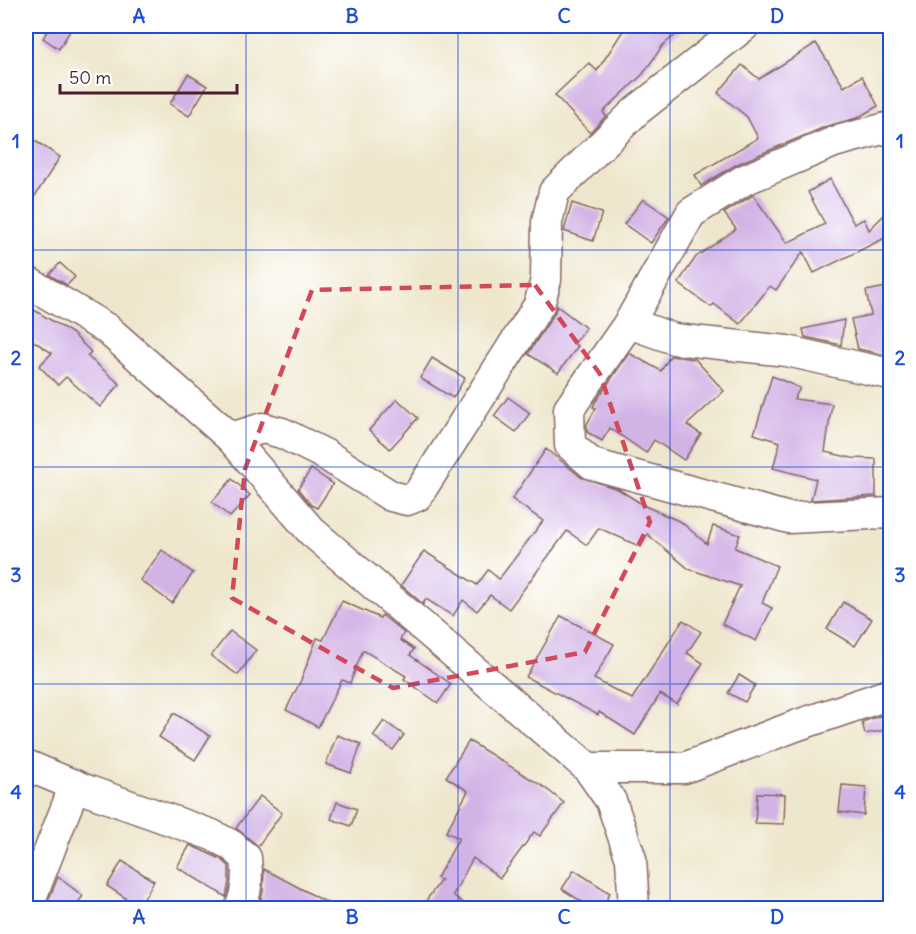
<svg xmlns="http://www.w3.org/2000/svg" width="916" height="934" font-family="Delius,sans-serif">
<rect width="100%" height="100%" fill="#fff"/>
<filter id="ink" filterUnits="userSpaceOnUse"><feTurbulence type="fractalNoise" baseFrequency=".0167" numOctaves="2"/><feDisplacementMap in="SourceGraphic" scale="12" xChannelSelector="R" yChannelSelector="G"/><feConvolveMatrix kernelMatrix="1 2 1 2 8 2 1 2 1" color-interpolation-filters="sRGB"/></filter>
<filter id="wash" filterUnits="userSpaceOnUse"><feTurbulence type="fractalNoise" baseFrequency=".008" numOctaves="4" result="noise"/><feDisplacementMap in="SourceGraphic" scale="24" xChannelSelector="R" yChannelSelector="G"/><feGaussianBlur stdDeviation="1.35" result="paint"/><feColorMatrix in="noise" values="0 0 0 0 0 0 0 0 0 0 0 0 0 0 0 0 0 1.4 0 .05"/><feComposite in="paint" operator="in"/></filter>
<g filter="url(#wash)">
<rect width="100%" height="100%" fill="#efe7cd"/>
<g id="blocks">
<g fill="#d2b3e6">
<polygon points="50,26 73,26 59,49 43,38"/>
<polygon points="626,26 687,26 663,45 643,74 603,112 606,116 590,133 555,95 589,63 597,71"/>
<polygon points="816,43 844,87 862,76 878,106 857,118 827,126 737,164 701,186 695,175 758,138 747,117 718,93 742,65 759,79"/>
<polygon points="188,74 207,86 189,116 170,104"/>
<polygon points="26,135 60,157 26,210"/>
<polygon points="830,179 854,224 864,219 869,230 891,208 891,235 814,273 803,252 776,290 770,286 740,324 714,304 711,307 678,283 696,257 736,229 724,213 753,195 787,243 825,224 808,192"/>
<polygon points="643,199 669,217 651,243 624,224"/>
<polygon points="572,203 602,213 593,241 564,231"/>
<polygon points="60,263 75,277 67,285 49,275"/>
<polygon points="891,286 891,356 858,349 851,319 871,315 866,291"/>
<polygon points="26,305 72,333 91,352 87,356 120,384 100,407 66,377 58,385 39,366 52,353 26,336"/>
<polygon points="557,306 586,328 574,344 578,346 558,373 528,354 554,314"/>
<polygon points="844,320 841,345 805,337 803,329"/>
<polygon points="629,353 661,371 670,356 695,359 724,391 687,425 701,434 684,460 654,440 646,453 610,428 602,441 587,432 587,424 596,408 593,407 596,401"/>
<polygon points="432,358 465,378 453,398 420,378"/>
<polygon points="772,376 800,388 794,399 832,404 825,452 852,458 876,459 876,496 811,500 816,479 773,468 780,442 754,434"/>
<polygon points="508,397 530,413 516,432 494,416"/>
<polygon points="397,399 418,418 390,449 369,430"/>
<polygon points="546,449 581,477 618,489 645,506 681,522 707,544 713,526 740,535 735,548 777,566 762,603 772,608 756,641 722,624 740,586 689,569 647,534 641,547 599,528 587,545 567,531 509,609 490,595 477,611 463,600 453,616 426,599 423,604 401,585 424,551 477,585 488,570 499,579 543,521 512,499"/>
<polygon points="311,469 333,484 317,508 311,505 298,489"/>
<polygon points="232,479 250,495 230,517 212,502"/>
<polygon points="162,550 193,573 172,603 140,580"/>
<polygon points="342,601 380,618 382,615 404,633 400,640 414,649 410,655 451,684 438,703 404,679 406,676 363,650 350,683 342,680 318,727 286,710 301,680 317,638 323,640"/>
<polygon points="843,602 872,619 855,646 827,629"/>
<polygon points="561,616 614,644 594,679 632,699 683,620 701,632 687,653 703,663 677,704 660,694 635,735 599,712 598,715 526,677"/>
<polygon points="230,631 256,650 238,675 211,656"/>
<polygon points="739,675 755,685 745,702 728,693"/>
<polygon points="891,712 891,729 865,734 862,722"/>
<polygon points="174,713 210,736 195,760 159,737"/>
<polygon points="384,721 404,735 393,750 373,736"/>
<polygon points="337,735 361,744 351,773 326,764"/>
<polygon points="469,741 544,787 564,803 540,836 534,832 500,878 473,858 453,895 471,909 420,909 441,880 437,878 459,838 446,832 468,791 446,777"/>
<polygon points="842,785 866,787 864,815 839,812"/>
<polygon points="757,793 785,794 784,824 755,823"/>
<polygon points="260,796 282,813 258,846 236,828"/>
<polygon points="337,802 357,809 351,826 331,819"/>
<polygon points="190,845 221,859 229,866 229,882 226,897 177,867"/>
<polygon points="122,861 154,881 139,907 107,886"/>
<polygon points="264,869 339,909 258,909 263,892"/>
<polygon points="574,870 610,893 601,909 593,909 562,889"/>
<polygon points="58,877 83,896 73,909 45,909"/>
</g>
</g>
</g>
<g filter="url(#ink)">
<use href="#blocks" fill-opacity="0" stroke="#846564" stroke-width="1.5"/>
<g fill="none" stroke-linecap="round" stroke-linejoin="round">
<g stroke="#846564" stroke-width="33">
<g id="minor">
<polyline points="890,127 834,142 744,180 691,213 629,323 569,409 570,445 592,464 789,518 890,513"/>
<polyline points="26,281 107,329 231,438 311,531 588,768 684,768 798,725 890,694"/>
<polyline points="629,323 674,339 787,351 890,374"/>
<polyline points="231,438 263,428 282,433 326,455 391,496 407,500 417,496 539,305 546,280 547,222 554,192 635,112 744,26"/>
<path d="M26,765L83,789L212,835L231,845L246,858C248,875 247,893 240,908"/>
<polyline points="588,768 611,801 631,859 634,908"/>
<polyline points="27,908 75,785"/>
</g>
</g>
<use href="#minor" stroke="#fff" stroke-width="30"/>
</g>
</g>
<path fill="none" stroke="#d1495b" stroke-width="4.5" stroke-dasharray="12 8" stroke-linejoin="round" d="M535,285L600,374L650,522L585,652L393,688L232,598L245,469L312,290Z"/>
<path fill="none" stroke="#1d4ed8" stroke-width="1.5" stroke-opacity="0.55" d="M246,26V908M458,26V908M670,26V908M26,250H890M26,467H890M26,684H890"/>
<rect width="916" height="934" fill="none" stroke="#fff" stroke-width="66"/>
<path d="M60 84v9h177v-9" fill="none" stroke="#4a1f2b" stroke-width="3"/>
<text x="69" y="84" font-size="18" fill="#4a1f2b" stroke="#ffffff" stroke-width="4.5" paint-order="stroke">50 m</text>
<rect x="33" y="33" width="850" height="868" fill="none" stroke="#1d4ed8" stroke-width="2"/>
<g font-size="20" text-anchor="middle" font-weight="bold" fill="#1d4ed8">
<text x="139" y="23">A</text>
<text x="352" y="23">B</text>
<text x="564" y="23">C</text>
<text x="777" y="23">D</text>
<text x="16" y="148">1</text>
<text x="900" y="148">1</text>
<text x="16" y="365">2</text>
<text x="900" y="365">2</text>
<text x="16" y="582">3</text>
<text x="900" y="582">3</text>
<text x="16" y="799">4</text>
<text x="900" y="799">4</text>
<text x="139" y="924">A</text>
<text x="352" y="924">B</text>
<text x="564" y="924">C</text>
<text x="777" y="924">D</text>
</g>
</svg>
